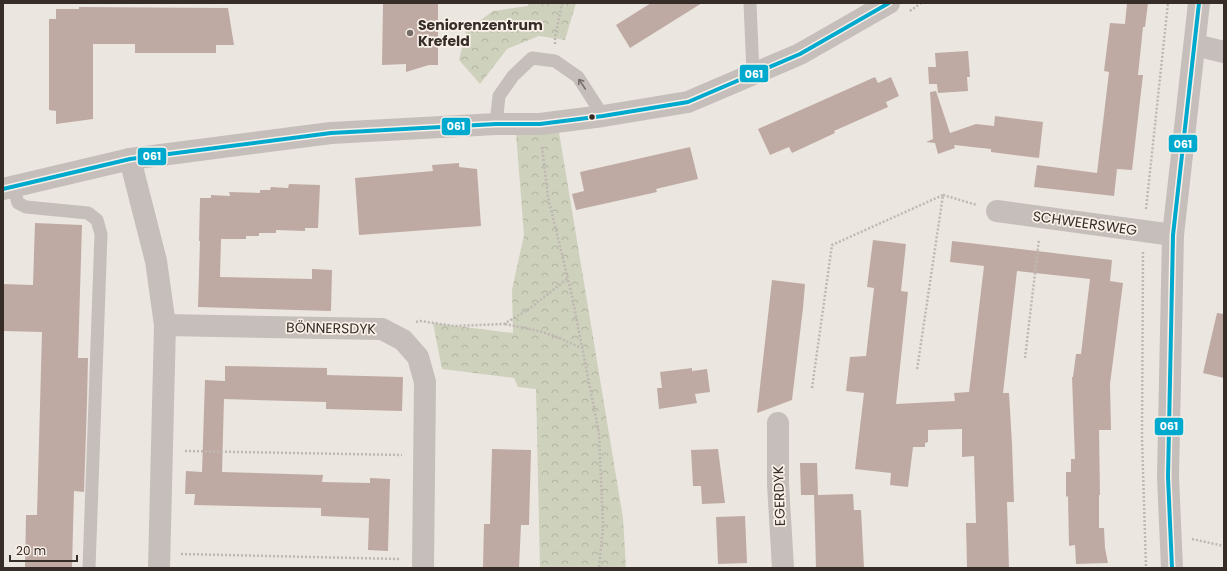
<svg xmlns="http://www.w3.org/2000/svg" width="1227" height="571" font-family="Poppins,sans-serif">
<defs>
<pattern id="park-crowns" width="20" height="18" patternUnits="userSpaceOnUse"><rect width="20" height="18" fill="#ced1bc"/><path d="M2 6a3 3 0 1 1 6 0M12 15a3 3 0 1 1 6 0" fill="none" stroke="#b2b4a2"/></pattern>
</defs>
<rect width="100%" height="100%" fill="#ece6e1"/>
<g fill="url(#park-crowns)">
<polygon points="528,3 576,3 565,40 539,36 507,49 480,84 459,60 466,31 493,11 528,6"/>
<polygon points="559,132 623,518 626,568 540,568 536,389 518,387 514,378 442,369 433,323 513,333 512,290 524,235 516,133"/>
</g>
<g fill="#bfaaa3">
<polygon points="383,3 438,3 438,65 429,65 406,72 406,64 382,65"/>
<polygon points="651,3 702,3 630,48 616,25"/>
<polygon points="1127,3 1148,3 1145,27 1143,27 1138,75 1143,75 1132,170 1117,169 1114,196 1034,187 1037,165 1097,173 1109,72 1104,71 1110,23 1125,24"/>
<polygon points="79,7 228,8 234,45 216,45 216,53 135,53 135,44 93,44 93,119 56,124 56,111 49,110 49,19 56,19 56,9 79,9"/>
<polygon points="968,51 970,77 967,77 968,91 938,93 937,84 929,84 928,67 936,67 935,53"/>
<polygon points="875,77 878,83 891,77 899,96 886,102 888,107 834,131 835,133 792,153 789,147 770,155 758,129"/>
<polygon points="936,91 950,133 976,124 994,126 995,116 1043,122 1039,158 991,152 991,149 954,145 955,148 938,154 935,143 926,142 933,139 930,92"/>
<polygon points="690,147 698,179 656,189 657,192 576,210 572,194 584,191 580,172"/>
<polygon points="459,163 459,167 477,169 481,226 359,235 355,178 433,171 432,165"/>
<polygon points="289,184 320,185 318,228 305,228 305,231 276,230 276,233 259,233 259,236 246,236 246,239 221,239 220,277 312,279 312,269 332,270 331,311 198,307 200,241 199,241 200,198 211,198 211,195 230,196 229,192 260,193 260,190 270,190 271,187 288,188"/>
<polygon points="35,223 82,225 78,358 88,358 87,402 84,492 74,491 72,568 25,568 26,515 37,515 42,332 3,331 3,284 33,285"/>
<polygon points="873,240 906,244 901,291 908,292 896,404 955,401 954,393 969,392 984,266 950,262 952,241 1112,260 1110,281 1123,283 1110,384 1111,430 1099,430 1100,495 1099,495 1099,528 1104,528 1105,548 1108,563 1076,564 1075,545 1069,546 1068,496 1066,497 1066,472 1071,472 1071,459 1075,459 1072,377 1073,377 1076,354 1081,354 1090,279 1017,271 1003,393 1009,393 1012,444 1014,502 1007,502 1009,568 967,568 966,523 976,523 974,456 962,457 962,429 928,430 928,442 925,443 925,447 913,447 908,487 890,485 891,473 855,469 864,393 846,391 850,357 866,356 874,288 867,287"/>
<polygon points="772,280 805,284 803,308 792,400 757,413"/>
<polygon points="1217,313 1224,314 1224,378 1203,373"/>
<polygon points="225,366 327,368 327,375 403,377 402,411 326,409 326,402 224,399 222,472 323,475 322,482 370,483 370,478 390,479 388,551 368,550 369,518 321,516 321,508 194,505 195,494 185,494 186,471 202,472 205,380 225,381"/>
<polygon points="692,368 692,371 707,369 710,392 695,394 697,403 659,409 657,388 662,388 660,372"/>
<polygon points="492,449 531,450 529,525 521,525 519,568 483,568 484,524 490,524"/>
<polygon points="718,449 725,503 702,504 701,486 693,486 691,450"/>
<polygon points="800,463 817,463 818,495 853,494 854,510 861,510 864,568 816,568 814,495 801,495"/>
<polygon points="745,516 747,563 718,564 716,517"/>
</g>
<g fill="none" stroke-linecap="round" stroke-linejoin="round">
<g stroke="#beb7b2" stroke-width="2.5" stroke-dasharray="2 2" stroke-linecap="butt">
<polyline points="910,11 921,3"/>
<polyline points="555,44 555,38 562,3"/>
<polyline points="542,147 548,197 572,296 599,433 603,527 599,568"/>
<polyline points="943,195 977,205"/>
<polyline points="1146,209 1168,3"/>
<polyline points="1143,252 1142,438 1146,568"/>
<polyline points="416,322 420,321 454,326 504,324 529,309 567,279"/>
<path d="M505,324C519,327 534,329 548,334C560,337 570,344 582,348"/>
<polyline points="1025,358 1039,239"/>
<polyline points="812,388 832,245 943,195 917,370"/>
<polyline points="185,451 402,455"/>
<polyline points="1192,539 1224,546"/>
<polyline points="181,554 400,559"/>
</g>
<g stroke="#c5beba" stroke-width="13">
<polyline points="750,3 753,74"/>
<polyline points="496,124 499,96 513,76 532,58 555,61 578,77 603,116"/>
<polyline points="13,186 18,203 26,207 88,213 97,220 101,234 89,568"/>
</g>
<g stroke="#c5beba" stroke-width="22">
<polyline points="1195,45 1224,52"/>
<polyline points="130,159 156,261 165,325 159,568"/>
<polyline points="3,189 130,159 331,133 496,124 540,124 603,116 688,102 800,54 889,3"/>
<polyline points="997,211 1173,235"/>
<polyline points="165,325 382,329 403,340 418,357 425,382 423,568"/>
<polyline points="778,423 778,484 783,568"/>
<polyline points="1172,568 1168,477 1173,235 1199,3"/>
</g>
<g stroke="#f9f0e8" stroke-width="7">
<g id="bus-1">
<polyline points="3,189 130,159 331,133 496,124 540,124 603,116 688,102 800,54 889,3"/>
<polyline points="1172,568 1168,477 1173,235 1199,3"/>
</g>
</g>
<use href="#bus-1" stroke="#00a9ce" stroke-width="4"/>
</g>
<defs><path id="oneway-shaft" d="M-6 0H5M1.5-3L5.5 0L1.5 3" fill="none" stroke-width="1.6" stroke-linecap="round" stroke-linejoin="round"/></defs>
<use stroke="#766e6a" href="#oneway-shaft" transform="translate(582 84) rotate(-124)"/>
<circle fill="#766d69" stroke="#f9f0e8" stroke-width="1.5" cx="410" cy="33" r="4"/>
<circle fill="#362c28" stroke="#f9f0e8" stroke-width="1.5" cx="592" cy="117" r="3.5"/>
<g text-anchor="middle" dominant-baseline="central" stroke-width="3.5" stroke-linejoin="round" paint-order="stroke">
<g font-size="14" font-weight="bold" fill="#362c28" stroke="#f9f0e8" text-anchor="start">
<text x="418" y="25">Seniorenzentrum<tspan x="418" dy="16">Krefeld</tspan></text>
</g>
<g font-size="14" fill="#362c28" stroke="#f9f0e8">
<text transform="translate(1085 223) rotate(8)">SCHWEERSWEG</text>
<text transform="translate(331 328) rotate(1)">BÖNNERSDYK</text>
<text transform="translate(779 496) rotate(-92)">EGERDYK</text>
</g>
</g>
<g stroke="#f9f0e8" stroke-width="1.5">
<rect x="739" y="64" width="30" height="19" rx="4" fill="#00a9ce"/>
<rect x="441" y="117" width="30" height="19" rx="4" fill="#00a9ce"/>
<rect x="1168" y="134" width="30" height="19" rx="4" fill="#00a9ce"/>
<rect x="137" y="147" width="30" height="19" rx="4" fill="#00a9ce"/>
<rect x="1154" y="417" width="30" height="19" rx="4" fill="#00a9ce"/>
</g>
<g font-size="11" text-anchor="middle" font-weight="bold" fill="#fff">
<text x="754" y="78">061</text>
<text x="456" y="130">061</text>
<text x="1183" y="148">061</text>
<text x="152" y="160">061</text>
<text x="1169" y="430">061</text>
</g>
<rect width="1227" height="571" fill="none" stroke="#362c28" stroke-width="8"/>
<path d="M10 555v6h67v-6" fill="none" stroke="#362c28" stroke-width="2"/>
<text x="16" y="555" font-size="12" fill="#362c28" stroke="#f9f0e8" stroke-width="3" paint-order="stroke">20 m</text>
</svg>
